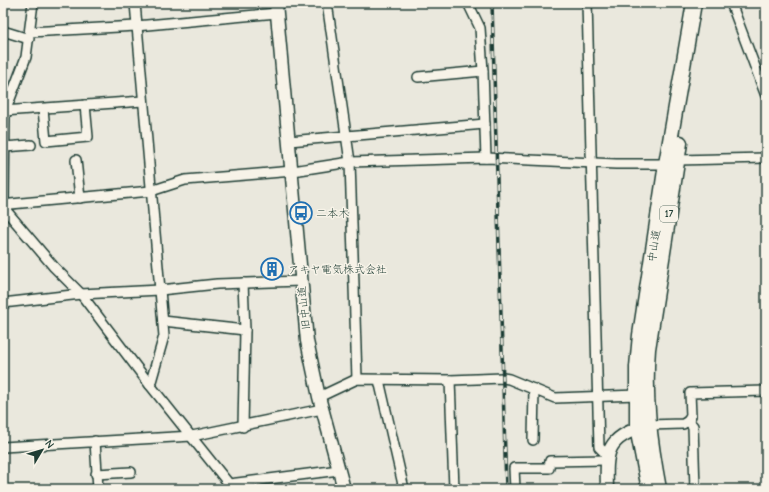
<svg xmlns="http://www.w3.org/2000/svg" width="769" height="492" font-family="'Comic Neue','Klee One',sans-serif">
<rect width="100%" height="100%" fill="#eae8dd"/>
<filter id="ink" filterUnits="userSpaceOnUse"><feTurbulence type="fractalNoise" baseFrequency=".025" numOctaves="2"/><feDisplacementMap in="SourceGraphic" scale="8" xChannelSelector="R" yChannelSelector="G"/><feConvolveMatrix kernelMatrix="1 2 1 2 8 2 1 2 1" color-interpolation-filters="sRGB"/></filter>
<g filter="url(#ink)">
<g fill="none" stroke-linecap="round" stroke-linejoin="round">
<g stroke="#1f3d34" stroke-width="12">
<g id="minor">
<polyline points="135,3 164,336 150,385"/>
<polyline points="327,3 350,162 357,379"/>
<polyline points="468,3 480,28 483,71 486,158"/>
<polyline points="587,3 599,447 607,455"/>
<polyline points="731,3 766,96"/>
<polyline points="3,31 29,39"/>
<polyline points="30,32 136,26 277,13"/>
<polyline points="418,77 483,71"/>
<polyline points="43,109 46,141 88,137 85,105"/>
<polyline points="3,111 143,101"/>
<polyline points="289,141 485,124"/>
<polyline points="4,147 31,145"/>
<polyline points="76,160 80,198"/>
<polyline points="677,160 766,158"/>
<polyline points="3,207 11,204 151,191 185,180 293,171 350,162 486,158 616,164 666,164"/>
<polyline points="3,207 54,267 81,294 150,385 233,489"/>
<polyline points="4,207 5,112 26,57 33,3"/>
<polyline points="243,283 245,330 243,427"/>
<polyline points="3,303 81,294 160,290 217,284 301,281"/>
<polyline points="163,321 245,330"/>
<polyline points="379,380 404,489"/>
<polyline points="450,380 454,489"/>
<polyline points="319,397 357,379 450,380 503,378 509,379 555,398 637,395"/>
<polyline points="648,425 683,424 688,421"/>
<polyline points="533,440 534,389"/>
<polyline points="95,441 98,489"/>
<polyline points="3,447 192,436 322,409"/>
<polyline points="96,474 131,472"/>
<polyline points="229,484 339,470"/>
<polyline points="515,489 514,468 549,468 550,461 606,460"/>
<polyline points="695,489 693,426 688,421 691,416 690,393 766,391"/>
</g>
</g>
<g stroke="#1f3d34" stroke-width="15">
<g id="major">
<polyline points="276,3 307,341 319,397 344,489"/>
<path d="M607,489C606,453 605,438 645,426"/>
</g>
</g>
<g stroke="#1f3d34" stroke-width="17">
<g id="highway">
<polyline points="649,489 637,428 637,367 640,335 666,164 694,3"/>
<path d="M659,489C650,441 644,398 648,349L680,143"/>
</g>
</g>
<use href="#minor" stroke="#f7f3e8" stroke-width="9"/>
<use href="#major" stroke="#f7f3e8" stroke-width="12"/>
<use href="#highway" stroke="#f7f3e8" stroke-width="14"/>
<g stroke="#1f3d34" stroke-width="3.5">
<polyline id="rail" points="492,3 506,489"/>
</g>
<use href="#rail" stroke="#f7f3e8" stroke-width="2" stroke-dasharray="6" stroke-linecap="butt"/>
</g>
</g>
<defs>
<g id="bus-ring" transform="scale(1.15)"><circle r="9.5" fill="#f7f3e8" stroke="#1f6fb2" stroke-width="1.5"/><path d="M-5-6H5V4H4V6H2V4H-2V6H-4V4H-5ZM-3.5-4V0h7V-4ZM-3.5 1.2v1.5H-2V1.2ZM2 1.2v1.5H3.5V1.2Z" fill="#1f6fb2"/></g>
<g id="building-ring" transform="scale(1.15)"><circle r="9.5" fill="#f7f3e8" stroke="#1f6fb2" stroke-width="1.5"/><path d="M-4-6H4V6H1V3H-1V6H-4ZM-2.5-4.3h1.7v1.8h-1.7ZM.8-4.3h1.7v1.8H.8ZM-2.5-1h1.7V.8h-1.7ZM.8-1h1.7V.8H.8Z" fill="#1f6fb2"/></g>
</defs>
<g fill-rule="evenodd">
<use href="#bus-ring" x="301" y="213"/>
<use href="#building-ring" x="272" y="269"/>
</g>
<g text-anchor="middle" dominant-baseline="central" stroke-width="3" stroke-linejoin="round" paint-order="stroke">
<rect fill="#f7f3e8" stroke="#60746a" stroke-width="1" x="660" y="206" width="18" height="16" rx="3"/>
<g font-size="10" font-weight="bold" fill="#1f3d34">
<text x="669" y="214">17</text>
</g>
<g font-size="11" fill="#1f3d34" stroke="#f7f3e8" text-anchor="start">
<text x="316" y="213">二本木</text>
<text x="288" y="269">アキヤ電気株式会社</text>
</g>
<g font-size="11" fill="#1f3d34" stroke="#f7f3e8">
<text transform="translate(654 246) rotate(-81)">中山道</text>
<text transform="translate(304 308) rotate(-96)">旧中山道</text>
</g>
</g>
<rect width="769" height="492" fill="none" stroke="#f7f3e8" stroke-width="16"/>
<rect x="8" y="8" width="753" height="476" fill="none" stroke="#1f3d34" stroke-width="1.5" filter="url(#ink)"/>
<g transform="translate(42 450) rotate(52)" stroke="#f7f3e8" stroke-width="3" paint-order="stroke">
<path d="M0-3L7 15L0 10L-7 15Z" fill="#1f3d34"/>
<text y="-6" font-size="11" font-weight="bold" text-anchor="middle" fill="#1f3d34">N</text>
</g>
</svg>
